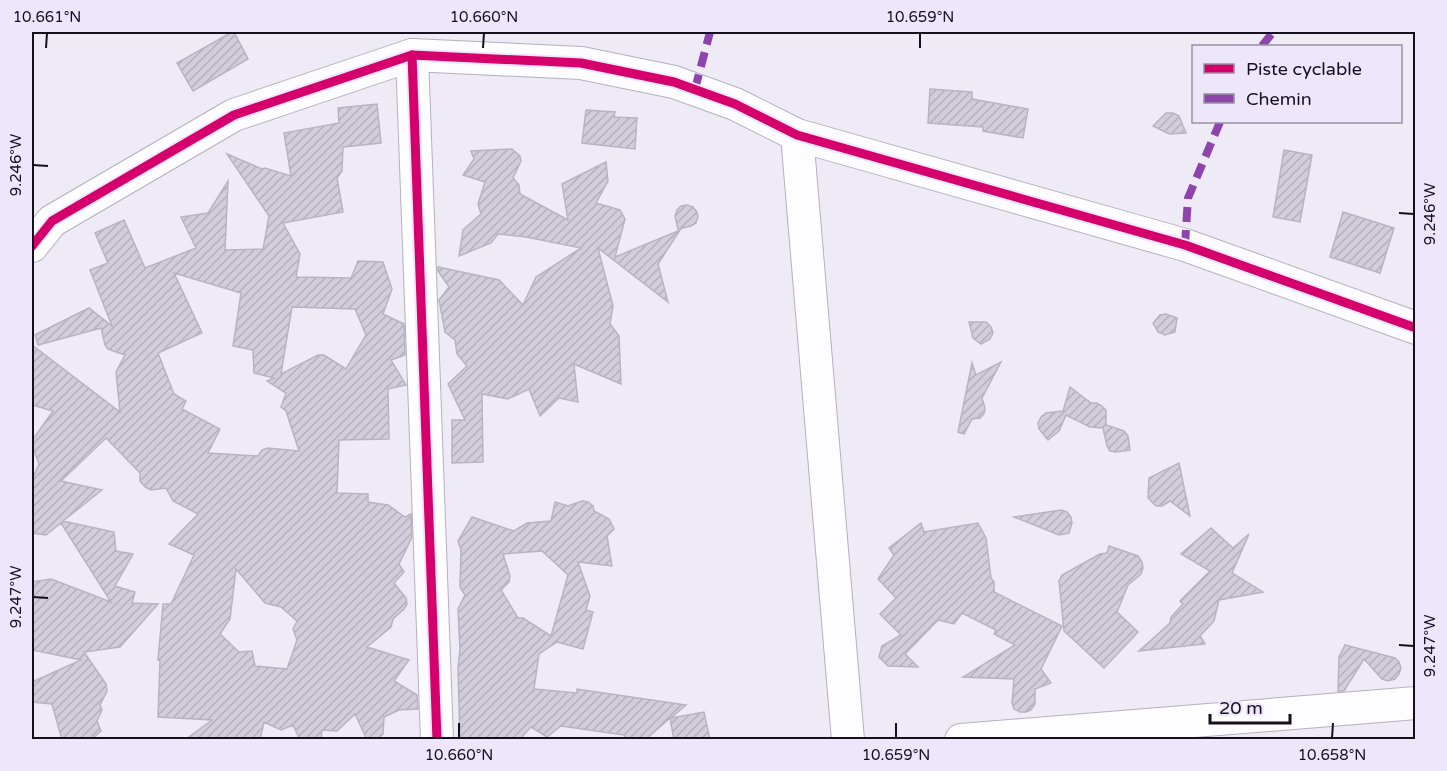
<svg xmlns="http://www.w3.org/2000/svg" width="1447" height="771" font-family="'Varela Round',sans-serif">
<defs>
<pattern id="building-hatch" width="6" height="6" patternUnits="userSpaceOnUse" patternTransform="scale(1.5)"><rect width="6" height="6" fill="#d2cddb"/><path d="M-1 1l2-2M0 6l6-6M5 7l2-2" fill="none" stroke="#b4afbc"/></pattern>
</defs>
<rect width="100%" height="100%" fill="#efebf6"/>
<g fill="url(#building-hatch)" stroke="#b9b3c1" stroke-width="1.5" fill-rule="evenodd">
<polygon points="232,32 234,32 248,59 193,91 177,63"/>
<polygon points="930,89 972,92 972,99 1028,109 1023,138 983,131 983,127 928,123"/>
<path d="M377,104L381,143L343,147L342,171L337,178L343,212L283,223L300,254L296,277L351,278L358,261L383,262L392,289L383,314L404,324L405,355L391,360L406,385L388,389L389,439L339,440L337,493L368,494V502L388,505L405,517L411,514L412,537L399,564L404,572L394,583L406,598L407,604L404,609L393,619L391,627L367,647L409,660L394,681L417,695L418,709L399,710L384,717L383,734L378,738L372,740H367L355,714L337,731L322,730L321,740H300L293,725L281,730L264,722L260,740H185L212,720L158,717L160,661L158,660L163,604H171L194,555L169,544L198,514L173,501L166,488L151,490L145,487L140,481V473L106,438L61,481L102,490L63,521L114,532L116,551L133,554L115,586L135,592L132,603L158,604L120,647L84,652L106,684L107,691L100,705L102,710L97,721L101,731L91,740H62L52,704L32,702V682L81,660L32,650V582L51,579L111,602L61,523L46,535L32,533V475H34L39,464L32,445L33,439L53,411L32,405V345L120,412L116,372L125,355L108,349L105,345L101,328L38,345L35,335L89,308L112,326L90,270L108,263L95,233L124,220L145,268L196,248L181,217L208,213L228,181L225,250L263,249L269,216L227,154L262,169L265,168L291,176L284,133L339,123L338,108ZM174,273L241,293L233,346L253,350L254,373L274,378L267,381L286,393L281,407L286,411L299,451L268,448L262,450L258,456L208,453L220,429L182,409L186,401L174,394L158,353L202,333ZM292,307L355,309L366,335L346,369L324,355H318L281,374ZM236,569L265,603L281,607L297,621L293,629L297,640L287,669L255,666L252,651L239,652L220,634L230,619Z"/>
<polygon points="586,110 615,112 614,117 637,118 635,149 582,143"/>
<polygon points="1166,113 1173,113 1179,116 1186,133 1169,134 1153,126"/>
<polygon points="512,149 520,156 521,161 513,178 519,185 520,194 568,220 562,184 606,162 608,181 596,203 620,210 625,219 615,257 680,230 658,264 668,302 598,248 613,306 610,324 619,336 621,384 574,364 578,402 559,398 540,416 529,389 508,399 482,394 483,462 452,463 452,420 465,420 448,384 467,366 457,354 455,340 445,332 439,300 449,287 438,271 438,267 499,280 523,305 536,277 581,248 526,237 498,234 491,243 459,256 463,230 481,214 478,204 485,182 463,175 474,159 471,151"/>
<polygon points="1284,150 1312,155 1300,222 1273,217"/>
<polygon points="687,205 693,207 697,212 698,217 696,223 691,226 678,229 675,216 677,210 681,206"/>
<polygon points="1343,212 1394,228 1380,273 1330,257"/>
<polygon points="1166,314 1177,318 1175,332 1165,335 1158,332 1153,323 1160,315"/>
<polygon points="969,322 986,322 991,327 993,333 990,339 981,344 973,338"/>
<polygon points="1001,362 982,398 985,408 984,414 980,418 972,419 964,434 958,432 972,363 976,375"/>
<polygon points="1070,387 1091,403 1097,403 1102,406 1106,410 1106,425 1124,431 1128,436 1130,450 1116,452 1110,451 1107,446 1103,428 1090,427 1066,415 1059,431 1048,440 1039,429 1038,423 1041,417 1046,413 1063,411"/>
<polygon points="1179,463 1190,516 1170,501 1162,506 1156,506 1148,498 1149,478"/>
<path d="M582,501L588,502L593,506L594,511L609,519L614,529L607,536L612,566L578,562L590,596L586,610L593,612L583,649L557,642L539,654L534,689L577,693V689L686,705L671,718L704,712L710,740H674L670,718L645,740H627L624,735L561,726L547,737L531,727L519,740H460L458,668L460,649L458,609L465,595L460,587L461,550L458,541L472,517L514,531L527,523L551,521L555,502L568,506ZM542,551L568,575L551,636L523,618H518L501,590L509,582L510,576L503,554Z"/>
<polygon points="1061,510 1067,512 1071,517 1072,523 1069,533 1059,535 1014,517"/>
<polygon points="921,523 924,532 978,523 986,538 991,578 994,582 994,592 1062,626 1041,669 1051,683 1035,689 1035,704 1031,710 1026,712 1020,712 1014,709 1012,703 1014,679 963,677 1015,645 994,634 996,630 962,613 954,624 938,620 905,654 918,667 888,666 879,657 882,646 901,635 880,614 896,598 878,579 894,555 889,548"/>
<polygon points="1211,528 1233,548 1249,534 1232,573 1263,592 1219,600 1214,621 1200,636 1205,644 1139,651 1170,623 1171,617 1183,604 1180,601 1210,571 1181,554"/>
<polygon points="1109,546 1138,556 1142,562 1143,568 1141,574 1128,585 1117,612 1138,632 1104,668 1064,631 1059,581 1062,575 1100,554 1107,553"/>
<polygon points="1345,645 1395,658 1399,662 1401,668 1399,674 1395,679 1388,681 1382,679 1364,659 1344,691 1338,691 1339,657"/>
</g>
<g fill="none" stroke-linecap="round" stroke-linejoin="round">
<g stroke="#b5b0be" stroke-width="34">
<g id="street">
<polyline points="412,55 437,740"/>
<polyline points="797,135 848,740"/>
<polyline points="32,246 52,221 234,115 412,55 581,63 674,82 735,104 797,135 1185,245 1416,328"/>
<polyline points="961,740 1416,703"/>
</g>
</g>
<use href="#street" stroke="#fdfcfe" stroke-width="32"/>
<g stroke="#8e44ad" stroke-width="8" stroke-dasharray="15 8" stroke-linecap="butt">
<polyline points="1262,46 1273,32"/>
<polyline points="695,89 710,32"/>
<polyline points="1185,245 1188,198 1220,122"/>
</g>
<g stroke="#eee7fb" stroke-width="13">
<g id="cycleway">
<polyline points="412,55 437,740"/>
<polyline points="32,246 52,221 234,115 412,55 581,63 674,82 735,104 797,135 1185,245 1416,328"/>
</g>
</g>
<use href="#cycleway" stroke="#d6006c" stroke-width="9"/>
</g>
<path fill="none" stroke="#160f20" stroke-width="2" d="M46,48L47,33M483,48L484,33M920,48V33M33,165L48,166M1399,213L1414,214M33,597L48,598M1399,645L1414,646M459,738V723M896,738V723M1332,738L1333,723"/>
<rect width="1447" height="771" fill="none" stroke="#eee7fb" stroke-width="66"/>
<rect x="1192" y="45" width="210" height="78" fill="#eee7fb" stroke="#9891a3" stroke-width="1.5"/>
<rect x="1204" y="64" width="30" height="9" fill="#d6006c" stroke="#9891a3" stroke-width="1.5"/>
<text x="1246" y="75" font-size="18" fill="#160f20">Piste cyclable</text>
<rect x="1204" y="94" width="30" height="9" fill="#8e44ad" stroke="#9891a3" stroke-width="1.5"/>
<text x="1246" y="105" font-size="18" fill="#160f20">Chemin</text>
<path d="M1210 714v9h80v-9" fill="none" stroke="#160f20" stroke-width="3"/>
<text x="1219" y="714" font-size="18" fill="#160f20" stroke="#eee7fb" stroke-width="4.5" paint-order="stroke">20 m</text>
<rect x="33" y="33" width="1381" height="705" fill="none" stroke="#160f20" stroke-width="2"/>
<g font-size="15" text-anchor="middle" fill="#160f20">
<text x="47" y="22">10.661°N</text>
<text x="484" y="22">10.660°N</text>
<text x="920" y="22">10.659°N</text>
<text transform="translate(16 165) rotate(-90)" y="5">9.246°W</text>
<text transform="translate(1430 214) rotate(-90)" y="5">9.246°W</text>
<text transform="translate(16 597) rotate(-90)" y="5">9.247°W</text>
<text transform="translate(1430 646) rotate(-90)" y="5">9.247°W</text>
<text x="459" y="760">10.660°N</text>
<text x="896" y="760">10.659°N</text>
<text x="1332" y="760">10.658°N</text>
</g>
</svg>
